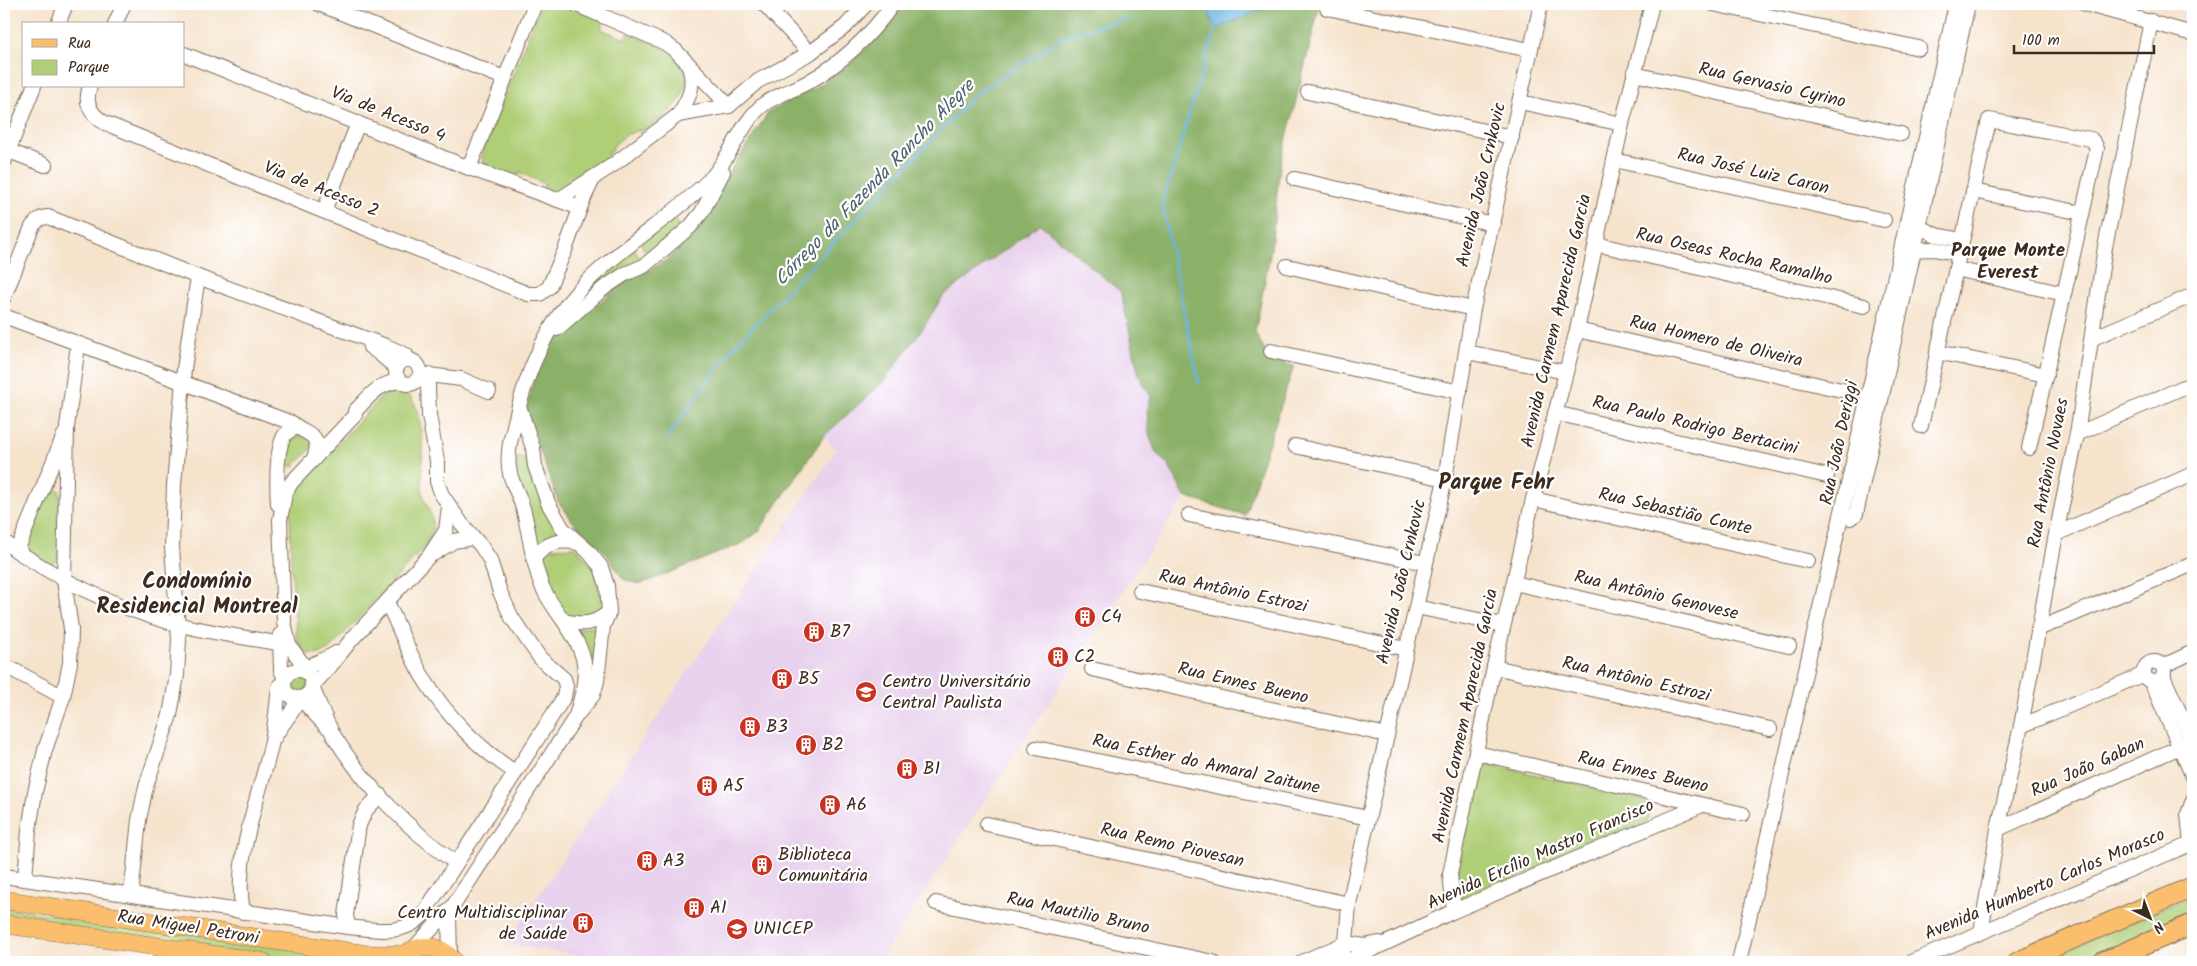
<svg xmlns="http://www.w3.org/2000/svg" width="2197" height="966" font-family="Kalam,sans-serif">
<rect width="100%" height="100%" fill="#fff"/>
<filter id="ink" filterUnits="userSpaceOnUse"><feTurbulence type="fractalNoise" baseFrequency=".02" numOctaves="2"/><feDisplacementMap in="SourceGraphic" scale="10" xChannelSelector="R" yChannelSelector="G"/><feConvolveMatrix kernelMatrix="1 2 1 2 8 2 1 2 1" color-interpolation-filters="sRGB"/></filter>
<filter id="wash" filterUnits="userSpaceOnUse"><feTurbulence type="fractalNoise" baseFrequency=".0096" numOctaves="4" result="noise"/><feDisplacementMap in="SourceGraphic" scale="20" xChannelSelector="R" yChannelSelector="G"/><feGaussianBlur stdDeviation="1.12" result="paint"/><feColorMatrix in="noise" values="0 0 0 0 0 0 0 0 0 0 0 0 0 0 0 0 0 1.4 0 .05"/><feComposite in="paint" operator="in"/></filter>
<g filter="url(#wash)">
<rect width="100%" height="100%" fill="#f6e3cc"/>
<polygon fill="#e9d2ed" points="1040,224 1121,292 1139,376 1151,397 1147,411 1156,453 1169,466 1185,497 878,962 623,962 506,944 836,450 824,436 883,382 923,328 943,296"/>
<g fill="#afce76" stroke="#757c4a">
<path d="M545,4H561L604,21L601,29L625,39L628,33C641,39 657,44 669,53C704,76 678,109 653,125C643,132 631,130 622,138C610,147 608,158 599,168C589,178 576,185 565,193L542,192L545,184L519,172L515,181L485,167L481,154L539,9Z"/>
<polygon points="674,219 680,227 651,253 644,250 641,243"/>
<polygon points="634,247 640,260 562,316 585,289"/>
<path d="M397,389C429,394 421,464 422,487C424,513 443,516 425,546L329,650C316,657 300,657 297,640L291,562L290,499L292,493L385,393Z"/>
<polygon points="292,432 310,439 312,448 293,467 288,465 287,461 290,436"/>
<polygon points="519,457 525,458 531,467 562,535 537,548 512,462"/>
<polygon points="54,487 60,491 60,557 51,564 46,563 27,550 26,545 49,489"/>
<polygon points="576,547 597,572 603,601 600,611 592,618 564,615 540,569 541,558 551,548"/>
<polygon points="597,626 594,680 574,629"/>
<circle cx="297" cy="684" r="11"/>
<polygon points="1488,764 1642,799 1649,807 1650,814 1646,823 1465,900 1458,894 1454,886 1479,769"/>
<polygon points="2193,895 2193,918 2091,962 2038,962"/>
<polygon points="4,908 392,962 306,962 4,919"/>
</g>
<polygon fill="#8bb167" stroke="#636e42" points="905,4 1320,4 1280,165 1271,249 1255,332 1269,359 1294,366 1245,515 1185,497 1169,466 1156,453 1149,434 1147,411 1151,397 1139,376 1121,292 1040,224 943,296 923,328 883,382 824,436 759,531 743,543 649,581 637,584 623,579 605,552 573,522 558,501 528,418 527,408 535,375 554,341 564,332 631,276 648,271 668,259 696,233 730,171 768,113 821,84 846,67 886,30"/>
<polygon fill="#69b2e1" stroke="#526e80" points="1206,4 1260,4 1257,11 1215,30"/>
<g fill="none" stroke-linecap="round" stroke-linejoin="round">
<g stroke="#69b2e1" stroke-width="2.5">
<polyline points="1199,384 1162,204 1215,30"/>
<polyline points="667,437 731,350 976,94 1067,35 1130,18"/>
</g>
</g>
</g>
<g filter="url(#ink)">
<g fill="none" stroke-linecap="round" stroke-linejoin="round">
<g stroke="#7c6b5b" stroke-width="16">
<g id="minor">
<polyline points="319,4 504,78"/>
<polyline points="575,4 665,43 676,51 729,106"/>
<polyline points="764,4 810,53"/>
<polyline points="1713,4 1919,48"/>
<polyline points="1956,4 1841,516 1850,518 1856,514 1968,4"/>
<polyline points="2085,4 2193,34"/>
<polyline points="1327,8 1530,50"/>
<polyline points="58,24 66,4"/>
<polyline points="115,24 124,4"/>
<polyline points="184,54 469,168 580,208"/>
<polyline points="1634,74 1901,134"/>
<path d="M90,86C84,103 90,114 105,123L528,294H540L549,287L565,250L583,200L593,179"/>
<polyline points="1308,92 1512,137"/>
<polyline points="1520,102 1622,124"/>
<path d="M678,115C690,98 696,84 688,64"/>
<polyline points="4,149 45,165"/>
<polyline points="1614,160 1884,220"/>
<polyline points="4,162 34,86"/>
<polyline points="469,168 535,4"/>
<polyline points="1295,179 1493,224"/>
<polyline points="1973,191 2082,213"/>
<polyline points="558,200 613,165 678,115 729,106 758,81 810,53 846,26 866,4"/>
<polyline points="324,211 358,123"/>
<polyline points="1911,223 1936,235 1962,240"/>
<polyline points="1596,244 1864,306"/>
<polyline points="1905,250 1934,249 1959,254"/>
<polyline points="1287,266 1473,309"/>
<polyline points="1956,269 2064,294"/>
<path d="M4,297L32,227C37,221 40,217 48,217L198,277L386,346L406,355L407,360"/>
<path d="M4,316L292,423C307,436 323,432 314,459"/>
<polyline points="557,329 604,288 625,274 644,266 690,227 702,212 723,172"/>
<polyline points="1577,330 1846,391"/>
<polyline points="2093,338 2193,295"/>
<path d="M370,347C380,353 387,361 397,368"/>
<polyline points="1271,351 1460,392"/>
<polyline points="1467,352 1565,372"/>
<polyline points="1937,352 2046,375"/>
<circle cx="408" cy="372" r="12"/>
<polyline points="420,374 461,379 489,391"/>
<polyline points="1555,413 1827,476"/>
<polyline points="1921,426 1989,120 2091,139 2095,144 2097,149 2029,448"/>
<polyline points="2077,434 2193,383"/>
<polyline points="1295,446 1445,479"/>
<polyline points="1533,499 1808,561"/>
<path d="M278,504C277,487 276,451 284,436C287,432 292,429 297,427"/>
<polyline points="1189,515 1425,563"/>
<polyline points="2056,534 2193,474"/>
<path d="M4,542C56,579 114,607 176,624C213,633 252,639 289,645"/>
<polyline points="17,551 64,435"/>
<polyline points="433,554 454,541 473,538"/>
<path d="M534,558C547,542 560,539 578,543"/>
<polyline points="1514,583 1789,646"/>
<polyline points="1140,591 1406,649"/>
<path d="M387,602C399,627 409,654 424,679C446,715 479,749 515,772"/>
<polyline points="1416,607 1503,625"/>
<path d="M564,621C582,625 594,625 609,612"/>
<polyline points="2038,629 2193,564"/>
<polyline points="280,635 281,670 285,679"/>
<circle cx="2154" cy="672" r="10"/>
<polyline points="4,665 63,697"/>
<polyline points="2163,666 2193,652"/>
<polyline points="1494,667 1770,729"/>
<polyline points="1092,669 1387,735"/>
<circle cx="298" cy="684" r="14"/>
<path d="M304,671L302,663L289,645L284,622L280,520L285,494L291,483L355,415V411C371,395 377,384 400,381"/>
<path d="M305,671C312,662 326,660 336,653"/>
<polyline points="2163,676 2193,742"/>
<polyline points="2151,681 2193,777"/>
<polyline points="313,685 328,669 352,639 429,556 446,530 449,507"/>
<path d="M312,687C319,703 325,720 334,736C364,785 409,830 456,863"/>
<polyline points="300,698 326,726"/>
<path d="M576,716C589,672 590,658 563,620C555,609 547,598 542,586C532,562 530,536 524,512C518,487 506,480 509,452C509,444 512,435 514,426C525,376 544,328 579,290C618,248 671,219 712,177C731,156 742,121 764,104C777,95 794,90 808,82C842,63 870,36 893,4"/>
<polyline points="2021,726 2144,674"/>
<path d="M275,737C281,724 296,710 298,698"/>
<polyline points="1036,748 1368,818"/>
<polyline points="1477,753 1743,814"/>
<polyline points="987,824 1349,904"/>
<polyline points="1998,829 2193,741"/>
<polyline points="2191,844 2188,814 2193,800"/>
<path d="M4,876L348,927C374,929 402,937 422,916L536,741L564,697L566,686L564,679L540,658L512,618L500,592L490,560L481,546L461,523L442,495L437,482V461L429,415L428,385L420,374"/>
<polyline points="25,878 29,830 35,792 45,750 63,697 70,663 71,629 64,580 67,427 78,345"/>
<polyline points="134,895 132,886 139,820 146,786 170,715 177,675 179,640 172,548 174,485 184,369 198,277"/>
<polyline points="936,903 1213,962"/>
<polyline points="1454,911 1450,874 1494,667 1533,499 1577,330 1622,124 1652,4"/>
<path d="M243,912C233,861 258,800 270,750C275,729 277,707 279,686L284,681"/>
<polyline points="348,927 346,915 359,825 366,810 380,795"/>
<polyline points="1981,932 1998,829 2021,726 2056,534 2077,434 2105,247 2151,21"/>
<polyline points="414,948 451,908"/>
<polyline points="450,956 449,917 455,903 576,716 593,695 597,681 603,626 609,612 607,586 601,567 588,551 563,529 548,503 535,466 533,448 519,406"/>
<polyline points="1302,962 1346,943 1364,946 1379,943"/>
<polyline points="1339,962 1346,943 1349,904 1445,479 1473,309 1541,4"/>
<polyline points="1346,962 1454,911 1700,806"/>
<polyline points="1739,962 1841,516"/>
<polyline points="1911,962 2193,843"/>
</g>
</g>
<g stroke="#7c6b5b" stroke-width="19">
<g id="major">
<polyline points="4,900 364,954 403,955"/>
<polyline points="4,924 263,962"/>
<path d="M398,962C412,943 440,941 454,962"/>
</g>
</g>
<g stroke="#7c6b5b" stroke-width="22">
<g id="highway">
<polyline points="2018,962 2193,887"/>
<polyline points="2103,962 2193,924"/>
</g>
</g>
<use href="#minor" stroke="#fff" stroke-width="14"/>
<use href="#major" stroke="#fabe6d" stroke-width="18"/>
<use href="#highway" stroke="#fabe6d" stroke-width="20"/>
</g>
</g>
<defs>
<g id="building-disc" transform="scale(1.125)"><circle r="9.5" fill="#c8321e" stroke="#fff"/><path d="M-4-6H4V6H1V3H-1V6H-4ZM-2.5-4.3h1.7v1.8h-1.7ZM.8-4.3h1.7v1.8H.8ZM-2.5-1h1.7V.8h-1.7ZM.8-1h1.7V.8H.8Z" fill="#fff"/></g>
<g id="university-disc" transform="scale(1.125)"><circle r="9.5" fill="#c8321e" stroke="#fff"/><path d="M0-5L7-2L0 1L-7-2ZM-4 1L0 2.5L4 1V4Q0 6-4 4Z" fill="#fff"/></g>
<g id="school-disc" transform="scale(1.125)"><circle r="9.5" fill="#c8321e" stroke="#fff"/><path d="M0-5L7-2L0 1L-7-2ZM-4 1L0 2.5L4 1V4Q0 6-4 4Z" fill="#fff"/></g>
</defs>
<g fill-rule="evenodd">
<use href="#building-disc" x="1085" y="617"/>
<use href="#building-disc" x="814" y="632"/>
<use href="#building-disc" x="1058" y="657"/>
<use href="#building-disc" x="782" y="679"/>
<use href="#university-disc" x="866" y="692"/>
<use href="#building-disc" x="750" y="727"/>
<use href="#building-disc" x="806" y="745"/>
<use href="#building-disc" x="907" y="769"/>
<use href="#building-disc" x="707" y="786"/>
<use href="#building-disc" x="830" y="805"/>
<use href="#building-disc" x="647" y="861"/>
<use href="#building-disc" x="762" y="865"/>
<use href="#building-disc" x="694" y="908"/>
<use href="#building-disc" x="583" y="923"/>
<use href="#school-disc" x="737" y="929"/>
</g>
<g text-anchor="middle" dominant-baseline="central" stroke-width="4.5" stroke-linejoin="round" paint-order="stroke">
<g font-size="18" fill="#3b2a1e" stroke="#fff">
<text transform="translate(1772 86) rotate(13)">Rua Gervasio Cyrino</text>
<text transform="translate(388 115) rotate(22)">Via de Acesso 4</text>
<text transform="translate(1753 172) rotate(13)">Rua José Luiz Caron</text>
<text transform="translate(1482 185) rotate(-77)">Avenida João Crnkovic</text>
<text transform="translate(321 190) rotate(22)">Via de Acesso 2</text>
<text transform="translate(1734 257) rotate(13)">Rua Oseas Rocha Ramalho</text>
<text transform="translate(1557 321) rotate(-77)">Avenida Carmem Aparecida Garcia</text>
<text transform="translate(1716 342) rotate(13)">Rua Homero de Oliveira</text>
<text transform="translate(1695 426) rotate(13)">Rua Paulo Rodrigo Bertacini</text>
<text transform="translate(1840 443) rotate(-78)">Rua João Deriggi</text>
<text transform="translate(2049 473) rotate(-79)">Rua Antônio Novaes</text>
<text transform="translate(1675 512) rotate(13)">Rua Sebastião Conte</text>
<text transform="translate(1402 582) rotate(-77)">Avenida João Crnkovic</text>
<text transform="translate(1233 592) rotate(12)">Rua Antônio Estrozi</text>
<text transform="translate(1656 596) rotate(13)">Rua Antônio Genovese</text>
<text transform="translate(1636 680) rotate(13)">Rua Antônio Estrozi</text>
<text transform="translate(1243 684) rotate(13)">Rua Ennes Bueno</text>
<text transform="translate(1466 716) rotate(-78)">Avenida Carmem Aparecida Garcia</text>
<text transform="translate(1206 765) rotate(12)">Rua Esther do Amaral Zaitune</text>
<text transform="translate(2088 768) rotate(-24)">Rua João Gaban</text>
<text transform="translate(1643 773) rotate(13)">Rua Ennes Bueno</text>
<text transform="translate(1172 846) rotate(13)">Rua Remo Piovesan</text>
<text transform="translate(1541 855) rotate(-24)">Avenida Ercílio Mastro Francisco</text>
<text transform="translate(2045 885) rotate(-23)">Avenida Humberto Carlos Morasco</text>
<text transform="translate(1078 914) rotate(12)">Rua Mautilio Bruno</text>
<text transform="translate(188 928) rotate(9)">Rua Miguel Petroni</text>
</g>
<g font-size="18" fill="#3b2a1e" stroke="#fff" text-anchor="start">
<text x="1101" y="617">C4</text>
<text x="830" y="632">B7</text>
<text x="1074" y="657">C2</text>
<text x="798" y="679">B5</text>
<text x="882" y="682">Centro Universitário<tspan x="882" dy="21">Central Paulista</tspan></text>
<text x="766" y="727">B3</text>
<text x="822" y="745">B2</text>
<text x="923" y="769">B1</text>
<text x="723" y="786">A5</text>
<text x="846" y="805">A6</text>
<text x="778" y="855">Biblioteca<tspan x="778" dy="21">Comunitária</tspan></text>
<text x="663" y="861">A3</text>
<text x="710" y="908">A1</text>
<text x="567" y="913" text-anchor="end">Centro Multidisciplinar<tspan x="567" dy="21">de Saúde</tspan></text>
<text x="753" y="929">UNICEP</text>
</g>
<g font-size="19" font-style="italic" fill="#4d606c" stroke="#fff">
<text transform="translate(875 183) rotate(-46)">Córrego da Fazenda Rancho Alegre</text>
</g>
<g font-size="19" font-weight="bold" fill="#3b2a1e" stroke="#fff">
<text x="2008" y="251">Parque Monte<tspan x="2008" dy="22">Everest</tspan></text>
</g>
<g font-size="22" font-weight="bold" fill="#3b2a1e" stroke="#fff">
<text x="1496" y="483">Parque Fehr</text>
<text x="197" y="582">Condomínio<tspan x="197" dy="25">Residencial Montreal</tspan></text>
</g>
</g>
<rect width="2197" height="966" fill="none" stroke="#fff" stroke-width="20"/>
<rect x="22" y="22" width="162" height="65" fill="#ffffff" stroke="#b1aaa5"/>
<rect x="32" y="39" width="25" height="8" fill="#fabe6d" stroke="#b1aaa5"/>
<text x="68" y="48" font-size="15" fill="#3b2a1e">Rua</text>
<rect x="32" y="60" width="25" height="15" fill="#afce76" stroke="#b1aaa5"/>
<text x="68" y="72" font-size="15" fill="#3b2a1e">Parque</text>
<g transform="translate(2150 918) rotate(138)" stroke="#ffffff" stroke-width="4" paint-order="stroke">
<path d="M0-4L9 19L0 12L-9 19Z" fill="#3b2a1e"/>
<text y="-8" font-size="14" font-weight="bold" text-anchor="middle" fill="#3b2a1e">N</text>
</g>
<path d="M2014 45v8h140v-8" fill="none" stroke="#3b2a1e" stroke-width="2.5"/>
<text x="2022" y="45" font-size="15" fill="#3b2a1e" stroke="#ffffff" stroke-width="4" paint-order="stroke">100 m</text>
</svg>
